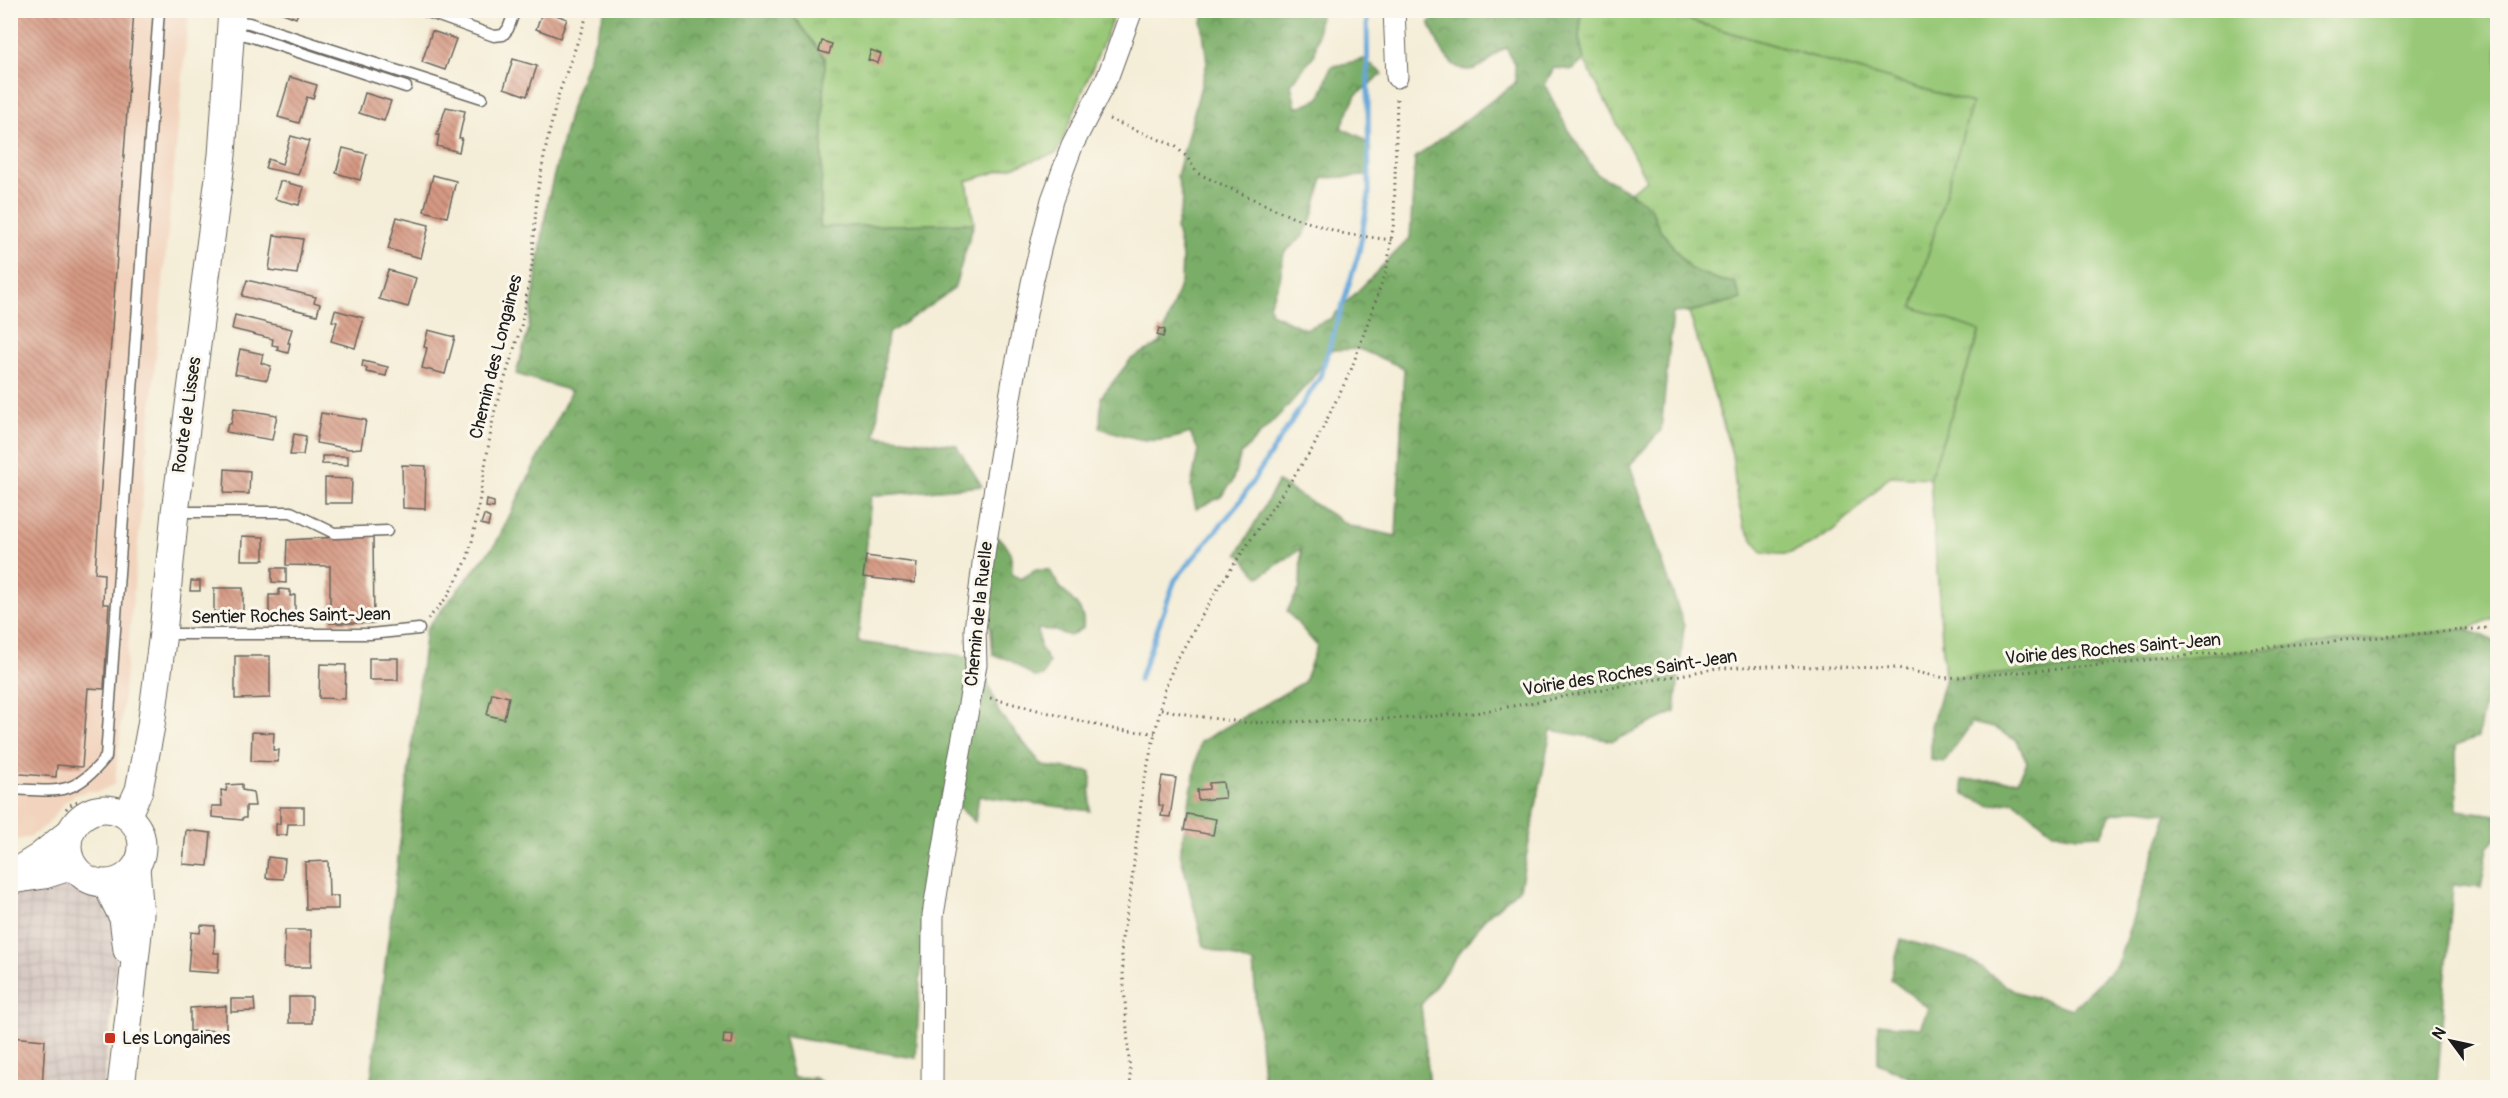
<svg xmlns="http://www.w3.org/2000/svg" width="2508" height="1098" font-family="Pangolin,sans-serif">
<defs>
<pattern id="industrial-grid" width="8" height="8" patternUnits="userSpaceOnUse" patternTransform="scale(1.5)"><rect width="8" height="8" fill="#cfc0ba"/><path d="M0 4h8M4 0v8" fill="none" stroke="#b1a49f"/></pattern>
<pattern id="grass-tufts" width="24" height="20" patternUnits="userSpaceOnUse" patternTransform="scale(1.5)"><rect width="24" height="20" fill="#99c978"/><path d="M3 7l-1-3M5 7V3M7 7l1-3M15 17l-1-3M17 17v-4M19 17l1-3" fill="none" stroke="#83ac67"/></pattern>
<pattern id="forest-crowns" width="20" height="18" patternUnits="userSpaceOnUse" patternTransform="scale(1.5)"><rect width="20" height="18" fill="#7aad68"/><path d="M2 6a3 3 0 1 1 6 0M12 15a3 3 0 1 1 6 0" fill="none" stroke="#638c55"/></pattern>
<pattern id="building-back-hatch" width="6" height="6" patternUnits="userSpaceOnUse" patternTransform="scale(1.5)"><rect width="6" height="6" fill="#d69983"/><path d="M-1 5l2 2M0 0l6 6M5-1l2 2" fill="none" stroke="#ad7c6a"/></pattern>
</defs>
<rect width="100%" height="100%" fill="#fbf7ec"/>
<filter id="ink" filterUnits="userSpaceOnUse"><feTurbulence type="fractalNoise" baseFrequency=".0167" numOctaves="2"/><feDisplacementMap in="SourceGraphic" scale="12" xChannelSelector="R" yChannelSelector="G"/><feConvolveMatrix kernelMatrix="1 2 1 2 8 2 1 2 1" color-interpolation-filters="sRGB"/></filter>
<filter id="wash" filterUnits="userSpaceOnUse"><feTurbulence type="fractalNoise" baseFrequency=".008" numOctaves="4" result="noise"/><feDisplacementMap in="SourceGraphic" scale="24" xChannelSelector="R" yChannelSelector="G"/><feGaussianBlur stdDeviation="1.35" result="paint"/><feColorMatrix in="noise" values="0 0 0 0 0 0 0 0 0 0 0 0 0 0 0 0 0 1.4 0 .05"/><feComposite in="paint" operator="in"/></filter>
<g filter="url(#wash)">
<rect width="100%" height="100%" fill="#f4edd7"/>
<polygon fill="#f2d4be" points="11,11 189,11 115,784 98,792 87,791 75,795 65,802 47,825 31,836 11,842"/>
<polygon fill="url(#industrial-grid)" points="67,879 100,902 112,918 118,948 104,1087 11,1088 11,883"/>
<g fill="url(#grass-tufts)" stroke="#5a724a" stroke-width="1.5">
<polygon points="789,11 1116,11 1057,153 967,181 974,223 820,227 825,58"/>
<path d="M1582,11H1657L1972,103L1913,307L1980,330L1930,478L1890,476C1861,504 1830,542 1790,553C1782,556 1770,553 1762,552L1744,527L1736,492L1732,454L1689,312L1741,299L1735,283L1719,280L1690,269L1659,228L1651,208L1630,192L1646,180L1584,60L1579,38Z"/>
</g>
<g fill="url(#forest-crowns)" stroke="#4b6442" stroke-width="1.5">
<path d="M1304,10L1320,15L1315,54L1291,84L1296,108L1320,98L1331,67L1364,59L1383,74L1356,95L1341,128L1361,137L1371,149L1367,176L1323,178L1313,216L1303,236L1284,253L1280,280L1269,305L1271,313L1305,329L1330,319L1410,238L1415,158L1515,83V64L1506,48C1494,52 1490,62 1479,67C1451,81 1437,42 1429,22L1441,13L1460,16L1489,10L1582,11L1579,38L1584,60L1573,70L1554,68L1545,85L1568,130L1597,174L1630,192L1651,208L1659,228L1690,269L1719,280L1735,283L1741,299L1689,312L1673,313L1661,430L1630,465L1684,626L1675,712L1613,741L1551,730L1520,888L1484,919L1421,1005L1430,1087H1264L1253,964L1204,946L1180,853L1200,742L1304,682L1317,646L1287,611L1300,588L1301,549L1259,577L1238,553L1278,482L1350,526L1396,536L1404,368L1359,349L1332,350L1311,380L1286,408L1241,454L1232,482L1221,497L1196,509L1191,487L1198,450L1190,433C1151,447 1137,439 1100,428L1101,397L1131,359L1160,343L1181,282L1182,257L1176,228L1183,201L1177,176L1207,63L1202,23L1204,11Z"/>
<polygon points="605,11 789,11 825,58 820,227 974,223 954,289 888,334 875,436 956,445 982,486 871,496 858,642 979,658 999,713 1043,766 1091,772 1090,811 979,796 975,822 942,792 924,909 916,1058 783,1036 793,1077 815,1078 829,1087 370,1088 426,629 496,543 571,391 516,374 528,332 548,199 571,107"/>
<path d="M995,536C1011,546 1012,555 1012,574L1021,579L1036,570H1050C1053,576 1056,582 1060,587C1071,600 1086,608 1083,628L1070,636L1052,630L1038,629L1040,647L1049,662L1043,676L1034,677L1010,660L993,655L991,629L984,614Z"/>
<polygon points="2468,629 2496,642 2478,737 2456,745 2457,810 2497,815 2497,836 2488,848 2481,888 2453,885 2437,1087 1946,1087 1913,1079 1878,1063 1878,1024 1920,1028 1928,1008 1890,979 1901,939 1966,958 2014,991 2072,1009 2117,965 2168,813 2141,809 2111,814 2101,835 2078,836 2053,832 2014,801 1991,805 1964,795 1962,780 2018,780 2027,762 2017,741 1995,728 1972,723 1944,762 1931,760 1931,726 1945,678 2072,668"/>
</g>
<polygon fill="#99c978" stroke="#5a724a" stroke-width="1.5" points="1657,11 2497,11 2497,616 2468,629 2072,668 1945,678 1930,478 1980,331 1913,307 1972,103"/>
<g fill="none" stroke-linecap="round" stroke-linejoin="round">
<polyline stroke="#65a7d9" stroke-width="5" points="1139,680 1175,580 1239,503 1320,377 1359,252 1369,194 1367,10"/>
</g>
<g id="blocks">
<g fill="url(#building-back-hatch)">
<polygon points="10,10 134,10 95,573 104,574 103,604 109,604 104,689 88,688 82,767 57,765 56,777 10,773"/>
<polygon points="275,10 299,10 296,18"/>
<polygon points="543,10 567,19 560,38 536,29"/>
<polygon points="432,31 456,39 445,70 422,62"/>
<polygon points="822,41 832,44 829,54 819,51"/>
<polygon points="871,50 881,54 878,63 868,60"/>
<polygon points="513,59 537,66 527,96 504,88"/>
<polygon points="290,77 317,85 313,99 307,97 299,123 278,117"/>
<polygon points="365,93 391,101 384,121 359,113"/>
<polygon points="446,107 465,111 459,138 462,138 459,152 437,146 439,135 437,135"/>
<polygon points="291,136 309,141 298,175 265,168 268,159 282,164"/>
<polygon points="343,148 367,154 360,180 336,173"/>
<polygon points="433,175 456,181 447,217 424,211"/>
<polygon points="280,181 304,187 299,205 275,199"/>
<polygon points="397,217 429,225 421,258 388,249"/>
<polygon points="274,235 303,239 297,274 269,270"/>
<polygon points="388,270 416,278 408,307 379,299"/>
<polygon points="247,280 316,297 314,302 320,304 317,315 242,296"/>
<polygon points="335,310 364,318 355,348 331,341 337,322 332,321"/>
<polygon points="235,315 292,329 288,343 290,343 288,353 277,350 278,346 272,345 273,339 232,329"/>
<polygon points="1159,328 1165,330 1163,337 1157,335"/>
<polygon points="428,330 455,337 445,374 422,368 427,348 424,347"/>
<polygon points="240,349 263,354 261,363 271,366 267,380 235,374"/>
<polygon points="363,361 388,367 386,376 366,372 367,368 362,367"/>
<polygon points="234,408 277,415 272,440 226,432 228,424 231,424"/>
<polygon points="321,413 366,420 361,448 350,449 316,443"/>
<polygon points="294,434 306,436 303,455 290,455"/>
<polygon points="322,456 348,456 348,465 322,464"/>
<polygon points="402,465 426,466 425,509 403,508"/>
<polygon points="225,469 250,471 249,494 224,493"/>
<polygon points="325,478 352,479 351,503 325,503"/>
<polygon points="487,500 494,502 494,508 486,507"/>
<polygon points="484,515 490,518 488,526 481,524"/>
<polygon points="373,535 374,623 330,623 330,566 286,565 287,540"/>
<polygon points="242,536 264,537 264,560 241,560"/>
<polygon points="866,556 917,563 915,583 863,577"/>
<polygon points="272,568 286,568 286,583 272,582"/>
<polygon points="191,581 200,581 200,591 190,591"/>
<rect x="214" y="588" width="29" height="24"/>
<polygon points="279,589 290,590 290,596 295,595 295,623 269,623 269,595 279,595"/>
<polygon points="235,656 270,656 270,698 235,699"/>
<rect x="369" y="658" width="29" height="22"/>
<polygon points="320,664 346,665 345,699 319,698"/>
<polygon points="492,693 509,697 504,719 487,715"/>
<polygon points="252,732 274,733 273,750 279,750 278,762 251,761"/>
<polygon points="1162,776 1176,778 1170,817 1161,816 1163,806 1159,805 1159,796"/>
<polygon points="1223,782 1225,798 1198,800 1197,790 1209,789 1209,783"/>
<polygon points="242,784 242,790 253,792 255,806 246,806 246,818 242,818 242,820 212,817 212,806 222,806 221,790 226,791 227,785"/>
<polygon points="280,807 304,807 304,824 288,824 287,835 276,835 276,824 280,824"/>
<polygon points="1187,814 1216,819 1213,835 1184,830"/>
<polygon points="186,830 211,833 208,866 183,864"/>
<polygon points="268,857 285,859 283,879 266,878"/>
<polygon points="328,861 329,896 338,896 338,909 306,909 305,862"/>
<polygon points="201,925 215,926 214,953 219,953 218,973 188,971 191,932 200,933"/>
<polygon points="285,930 311,930 311,967 284,967"/>
<rect x="289" y="997" width="23" height="26"/>
<polygon points="231,999 254,999 255,1011 231,1012"/>
<polygon points="226,1006 226,1030 190,1031 190,1008"/>
<polygon points="724,1034 733,1035 732,1044 723,1043"/>
<polygon points="10,1037 45,1040 42,1088 10,1088"/>
</g>
</g>
</g>
<g filter="url(#ink)">
<use href="#blocks" fill-opacity="0" stroke="#68655d" stroke-width="1.5"/>
<g fill="none" stroke-linecap="round" stroke-linejoin="round">
<g stroke="#68655d" stroke-width="13">
<g id="service">
<polyline points="422,10 494,36 503,35 508,29 515,10"/>
<polyline points="231,21 249,23 482,98"/>
<polyline points="231,34 246,35 406,87"/>
<polyline points="175,512 291,512 334,533 387,531"/>
<polyline points="164,634 370,634 419,629"/>
<path d="M10,789C58,791 74,797 106,757L159,10"/>
</g>
</g>
<g stroke="#68655d" stroke-width="23">
<g id="minor">
<polyline points="1394,10 1397,77"/>
<polyline points="932,1088 933,915 952,798 976,665 975,630 985,547 1013,380 1032,283 1052,200 1072,146 1108,76 1132,10"/>
</g>
</g>
<g stroke="#68655d" stroke-width="29">
<g id="tertiary">
<circle cx="105" cy="846" r="37"/>
<polyline points="127,816 139,790 151,726 163,633 175,512 222,155 232,10"/>
<polyline points="10,875 39,857 71,831"/>
<polyline points="12,880 44,875 73,866"/>
<polyline points="106,884 123,918 127,950"/>
<polyline points="121,1088 140,915 136,868"/>
</g>
</g>
<g stroke="#68655d" stroke-width="3" stroke-dasharray="1.5 4.5" stroke-linecap="butt">
<polyline points="1109,119 1175,146 1187,157 1197,173 1292,217 1345,234 1392,240"/>
<polyline points="428,619 448,596 467,560 473,538 494,413 521,327 532,265 537,194 547,142 558,96 589,10"/>
<polyline points="990,698 1117,730 1155,733"/>
<polyline points="1161,709 1195,716 1250,723 1410,718 1475,713 1718,668 1769,666 1897,668 1945,678 2072,668 2286,645 2498,627"/>
<path d="M66,809C76,799 85,797 90,812"/>
<polyline points="1131,1088 1121,943 1130,896 1143,786 1165,688 1176,661 1220,585 1313,448 1351,370 1387,268 1394,221 1397,96"/>
</g>
<use href="#service" stroke="#fff" stroke-width="10"/>
<use href="#minor" stroke="#fff" stroke-width="21"/>
<use href="#tertiary" stroke="#fff" stroke-width="27"/>
</g>
</g>
<rect fill="#c8321e" stroke="#fbf7ec" stroke-width="2" x="104" y="1032" width="12" height="12" rx="3"/>
<g text-anchor="middle" dominant-baseline="central" stroke-width="6" stroke-linejoin="round" paint-order="stroke">
<g font-size="18" fill="#1c1c1c" stroke="#fbf7ec">
<text transform="translate(496 357) rotate(-76)">Chemin des Longaines</text>
<text transform="translate(187 415) rotate(-82)">Route de Lisses</text>
<text transform="translate(979 614) rotate(-84)">Chemin de la Ruelle</text>
<text transform="translate(291 616) rotate(-1)">Sentier Roches Saint-Jean</text>
<text transform="translate(2113 649) rotate(-5)">Voirie des Roches Saint-Jean</text>
<text transform="translate(1630 673) rotate(-9)">Voirie des Roches Saint-Jean</text>
</g>
<g font-size="18" fill="#1c1c1c" stroke="#fbf7ec" text-anchor="start">
<text x="122" y="1038">Les Longaines</text>
</g>
</g>
<rect width="2508" height="1098" fill="none" stroke="#fbf7ec" stroke-width="36"/>
<g transform="translate(2451 1041) rotate(303)" stroke="#fbf7ec" stroke-width="4.5" paint-order="stroke">
<path d="M0-4.5L10 22L0 15L-10 22Z" fill="#1c1c1c"/>
<text y="-9" font-size="16" font-weight="bold" text-anchor="middle" fill="#1c1c1c">N</text>
</g>
</svg>
